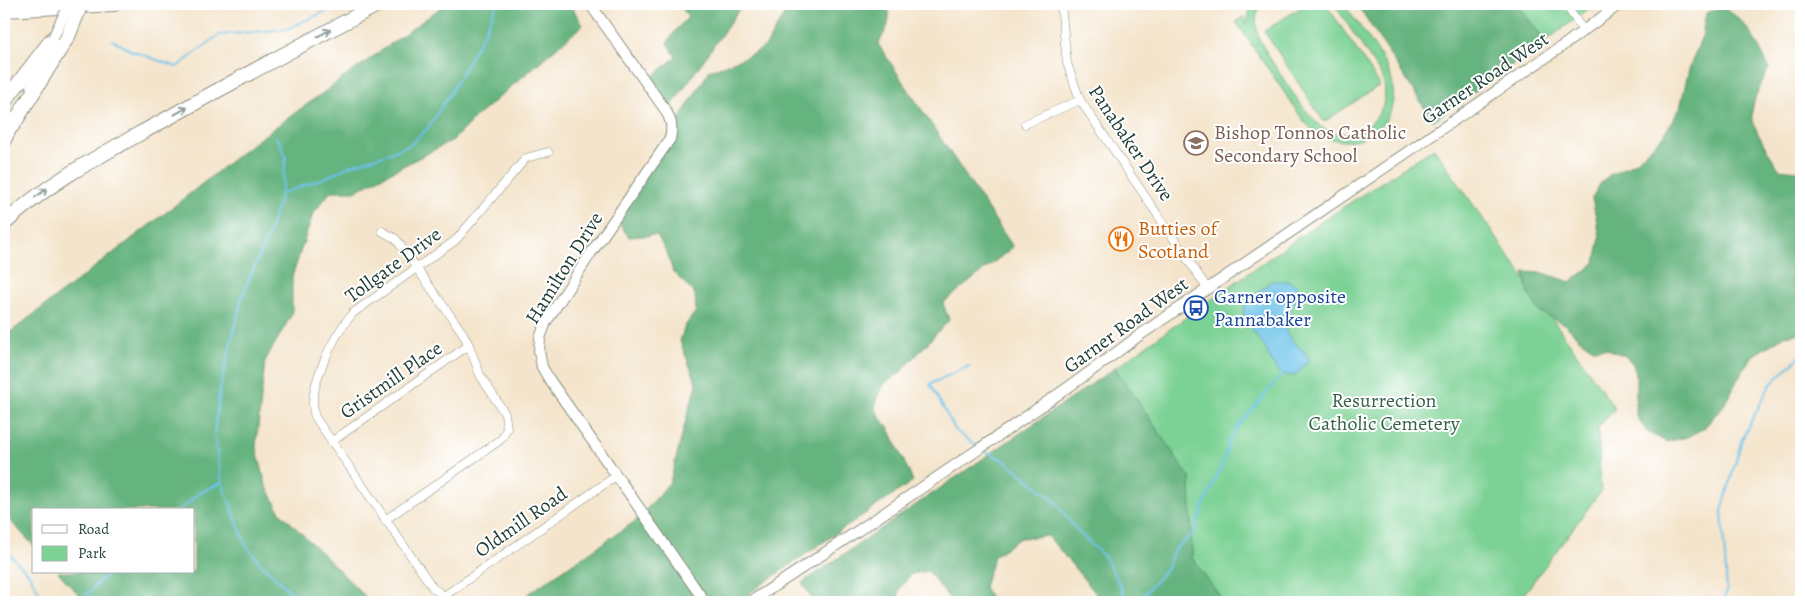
<svg xmlns="http://www.w3.org/2000/svg" width="1805" height="606" font-family="Alegreya,serif">
<rect width="100%" height="100%" fill="#fff"/>
<filter id="ink" filterUnits="userSpaceOnUse"><feTurbulence type="fractalNoise" baseFrequency=".02" numOctaves="2"/><feDisplacementMap in="SourceGraphic" scale="10" xChannelSelector="R" yChannelSelector="G"/><feConvolveMatrix kernelMatrix="1 2 1 2 8 2 1 2 1" color-interpolation-filters="sRGB"/></filter>
<filter id="wash" filterUnits="userSpaceOnUse"><feTurbulence type="fractalNoise" baseFrequency=".0096" numOctaves="4" result="noise"/><feDisplacementMap in="SourceGraphic" scale="20" xChannelSelector="R" yChannelSelector="G"/><feGaussianBlur stdDeviation="1.12" result="paint"/><feColorMatrix in="noise" values="0 0 0 0 0 0 0 0 0 0 0 0 0 0 0 0 0 1.4 0 .05"/><feComposite in="paint" operator="in"/></filter>
<g filter="url(#wash)">
<rect width="100%" height="100%" fill="#f4e4cb"/>
<g fill="#7cd194" stroke="#4e8764">
<path d="M1251,4H1260C1255,16 1255,28 1260,41C1269,58 1308,119 1323,128C1358,149 1399,110 1380,73L1334,4H1344C1356,22 1388,61 1392,81C1404,135 1338,163 1303,120L1236,22L1243,17L1247,23Z"/>
<polygon points="1306,4 1326,4 1380,85 1324,122 1264,31"/>
<polygon points="1516,4 1595,4 1546,41"/>
<polygon points="1434,148 1615,409 1598,427 1601,491 1518,602 1224,602 1192,558 1190,478 1115,368 1316,225"/>
</g>
<g fill="#65b37e" stroke="#427859">
<polygon points="446,4 570,4 583,25 478,115 453,140 355,191 331,191 313,214 292,277 292,314 265,361 256,446 266,485 280,512 371,602 77,602 82,598 58,572 194,572 194,510 34,510 34,546 4,514 4,337 173,207 252,144"/>
<polygon points="679,4 743,4 670,108 650,79 676,57 667,43 676,30 688,17"/>
<path d="M792,4H885C895,17 885,32 878,44L1013,247L943,303L949,320L899,374L885,383L877,397L875,408L881,419L888,426L913,481L736,602H516L637,520L670,482L688,412L697,385L680,341L685,326L696,311L695,294L673,272L668,255L657,235L629,237L616,219L710,70C722,66 760,54 767,44C776,30 781,17 792,4Z"/>
<polygon points="1357,4 1516,4 1546,41 1433,121"/>
<path d="M1722,8C1746,17 1759,47 1769,68C1763,80 1751,103 1752,116C1754,131 1771,156 1779,169L1797,171L1801,169V333L1785,336L1755,354L1739,377L1724,405L1704,428L1687,437L1667,442L1647,432L1636,416V376L1633,364L1625,356L1605,348L1595,349L1582,341L1564,324L1540,312L1529,295L1524,272L1544,273L1571,282L1595,263L1600,237L1592,198L1600,184L1608,176L1635,162L1663,136L1680,108L1689,69L1702,36L1706,13Z"/>
<polygon points="1115,368 1190,478 1192,558 1224,602 1103,602 1048,536 1020,538 994,556 984,587 993,602 952,602 928,571 911,574 899,590 898,602 814,602 802,583"/>
</g>
<polygon fill="#6cc2e9" stroke="#46808e" points="1271,281 1289,281 1298,287 1297,297 1284,324 1287,334 1292,341 1308,355 1308,361 1295,376 1282,374 1273,365 1264,346 1244,319 1243,311 1246,304"/>
<g fill="none" stroke-linecap="round" stroke-linejoin="round">
<g stroke="#6cc2e9" stroke-width="2">
<polyline points="112,40 132,51 177,67 219,35 287,29 341,4"/>
<polyline points="275,137 279,141 286,157 281,194 268,236 250,277 242,297 220,389 214,433 222,483 246,545 260,563 301,602"/>
<polyline points="281,194 329,176 349,166 393,152 411,144 427,129 451,92 484,33 497,4"/>
<polyline points="969,366 930,384 956,431 977,446"/>
<polyline points="983,450 1005,461 1054,500 1078,532 1104,556 1115,575 1127,602"/>
<polyline points="180,510 199,493 221,483"/>
<polyline points="4,549 29,574 40,594 49,602"/>
<polyline points="79,602 102,579 113,572"/>
<polyline points="1138,602 1145,593 1166,570 1174,550 1194,533 1203,507 1225,458 1229,441 1235,430 1282,374"/>
<polyline points="1724,602 1727,589 1722,511 1742,439 1770,385 1801,355"/>
</g>
</g>
</g>
<g filter="url(#ink)">
<g fill="none" stroke-linecap="round" stroke-linejoin="round">
<g stroke="#8a9080" stroke-width="9">
<g id="street">
<polyline points="1061,4 1067,63 1080,100 1207,288"/>
<polyline points="1565,4 1583,30"/>
<polyline points="1025,124 1080,100"/>
<polyline points="382,231 396,239 462,332 469,345 480,375 505,414 507,428 503,437 499,441 385,520"/>
<polyline points="331,442 469,345"/>
<polyline points="444,596 616,476"/>
<path d="M452,602L433,588L315,417C305,390 335,333 353,313L456,240L526,158L548,152"/>
</g>
</g>
<g stroke="#8a9080" stroke-width="12">
<g id="secondary">
<path d="M590,4L664,108C671,119 673,126 670,139L591,253L546,322L540,338L539,351L542,367L549,379L705,602"/>
<polyline points="31,86 44,56"/>
<polyline points="4,144 16,120"/>
<path d="M750,602C826,553 901,502 976,451C1030,414 1085,377 1137,337L1561,47L1620,4"/>
</g>
</g>
<g stroke="#8a9080" stroke-width="16">
<g id="highway">
<polyline points="4,10 114,4"/>
<polyline points="4,102 53,38"/>
<polyline points="13,125 68,36"/>
<path d="M4,224C49,181 105,153 159,123C232,82 305,43 379,4"/>
</g>
</g>
<use href="#street" stroke="#fff" stroke-width="8"/>
<use href="#secondary" stroke="#fff" stroke-width="10"/>
<use href="#highway" stroke="#fff" stroke-width="14"/>
<g stroke="#8a9080" stroke-width="12" stroke-linecap="butt">
<polyline id="secondary-bridge" points="53,38 69,4"/>
</g>
<g stroke="#8a9080" stroke-width="16" stroke-linecap="butt">
<polyline id="highway-bridge" points="68,36 81,4"/>
</g>
<use href="#secondary-bridge" stroke="#fff" stroke-width="10"/>
<use href="#highway-bridge" stroke="#fff" stroke-width="14"/>
</g>
<defs><path id="oneway-shaft" d="M-6 0H5M1.5-3L5.5 0L1.5 3" fill="none" stroke-width="1.6" stroke-linecap="round" stroke-linejoin="round" transform="scale(1.25)"/></defs>
<g stroke="#8f9e9a">
<use href="#oneway-shaft" transform="translate(324 33) rotate(-28)"/>
<use href="#oneway-shaft" transform="translate(181 111) rotate(-29)"/>
<use href="#oneway-shaft" transform="translate(41 193) rotate(-37)"/>
</g>
</g>
<defs>
<g id="school-ring" transform="scale(1.25)"><circle r="9.5" fill="#fff" stroke="#8d6e63" stroke-width="1.5"/><path d="M0-5L7-2L0 1L-7-2ZM-4 1L0 2.5L4 1V4Q0 6-4 4Z" fill="#8d6e63"/></g>
<g id="restaurant-ring" transform="scale(1.25)"><circle r="9.5" fill="#fff" stroke="#e8710a" stroke-width="1.5"/><path d="M-5-6h1v4h1v-4h1v4h1v-4h1v5L-1.5 .5V6h-2V.5L-5-1ZM5-6V6H3V1.5H1.5Q1.5-4 5-6Z" fill="#e8710a"/></g>
<g id="bus-ring" transform="scale(1.25)"><circle r="9.5" fill="#fff" stroke="#1a4fb4" stroke-width="1.5"/><path d="M-5-6H5V4H4V6H2V4H-2V6H-4V4H-5ZM-3.5-4V0h7V-4ZM-3.5 1.2v1.5H-2V1.2ZM2 1.2v1.5H3.5V1.2Z" fill="#1a4fb4"/></g>
</defs>
<g fill-rule="evenodd">
<use href="#school-ring" x="1196" y="143"/>
<use href="#restaurant-ring" x="1121" y="239"/>
<use href="#bus-ring" x="1196" y="308"/>
</g>
<g text-anchor="middle" dominant-baseline="central" stroke-width="4" stroke-linejoin="round" paint-order="stroke">
<g font-size="20" fill="#1f3d34" stroke="#fff">
<text transform="translate(1485 78) rotate(-34)">Garner Road West</text>
<text transform="translate(1131 143) rotate(56)">Panabaker Drive</text>
<text transform="translate(393 265) rotate(-36)">Tollgate Drive</text>
<text transform="translate(564 268) rotate(-58)">Hamilton Drive</text>
<text transform="translate(1126 325) rotate(-36)">Garner Road West</text>
<text transform="translate(391 380) rotate(-35)">Gristmill Place</text>
<text transform="translate(521 522) rotate(-35)">Oldmill Road</text>
</g>
<g font-size="20" fill="#785e54" stroke="#fff" text-anchor="start">
<text x="1214" y="132">Bishop Tonnos Catholic<tspan x="1214" dy="23">Secondary School</tspan></text>
</g>
<g font-size="20" fill="#c56008" stroke="#fff" text-anchor="start">
<text x="1138" y="228">Butties of<tspan x="1138" dy="23">Scotland</tspan></text>
</g>
<g font-size="20" fill="#164399" stroke="#fff" text-anchor="start">
<text x="1214" y="296">Garner opposite<tspan x="1214" dy="23">Pannabaker</tspan></text>
</g>
<g font-size="20" fill="#36624c" stroke="#fff">
<text x="1384" y="400">Resurrection<tspan x="1384" dy="23">Catholic Cemetery</tspan></text>
</g>
</g>
<rect width="1805" height="606" fill="none" stroke="#fff" stroke-width="20"/>
<rect x="32" y="508" width="162" height="65" fill="#ffffff" stroke="#a5b1ae"/>
<rect x="42" y="525" width="25" height="8" fill="#ffffff" stroke="#a5b1ae"/>
<text x="78" y="534" font-size="15" fill="#1f3d34">Road</text>
<rect x="42" y="546" width="25" height="15" fill="#7cd194" stroke="#a5b1ae"/>
<text x="78" y="558" font-size="15" fill="#1f3d34">Park</text>
</svg>
